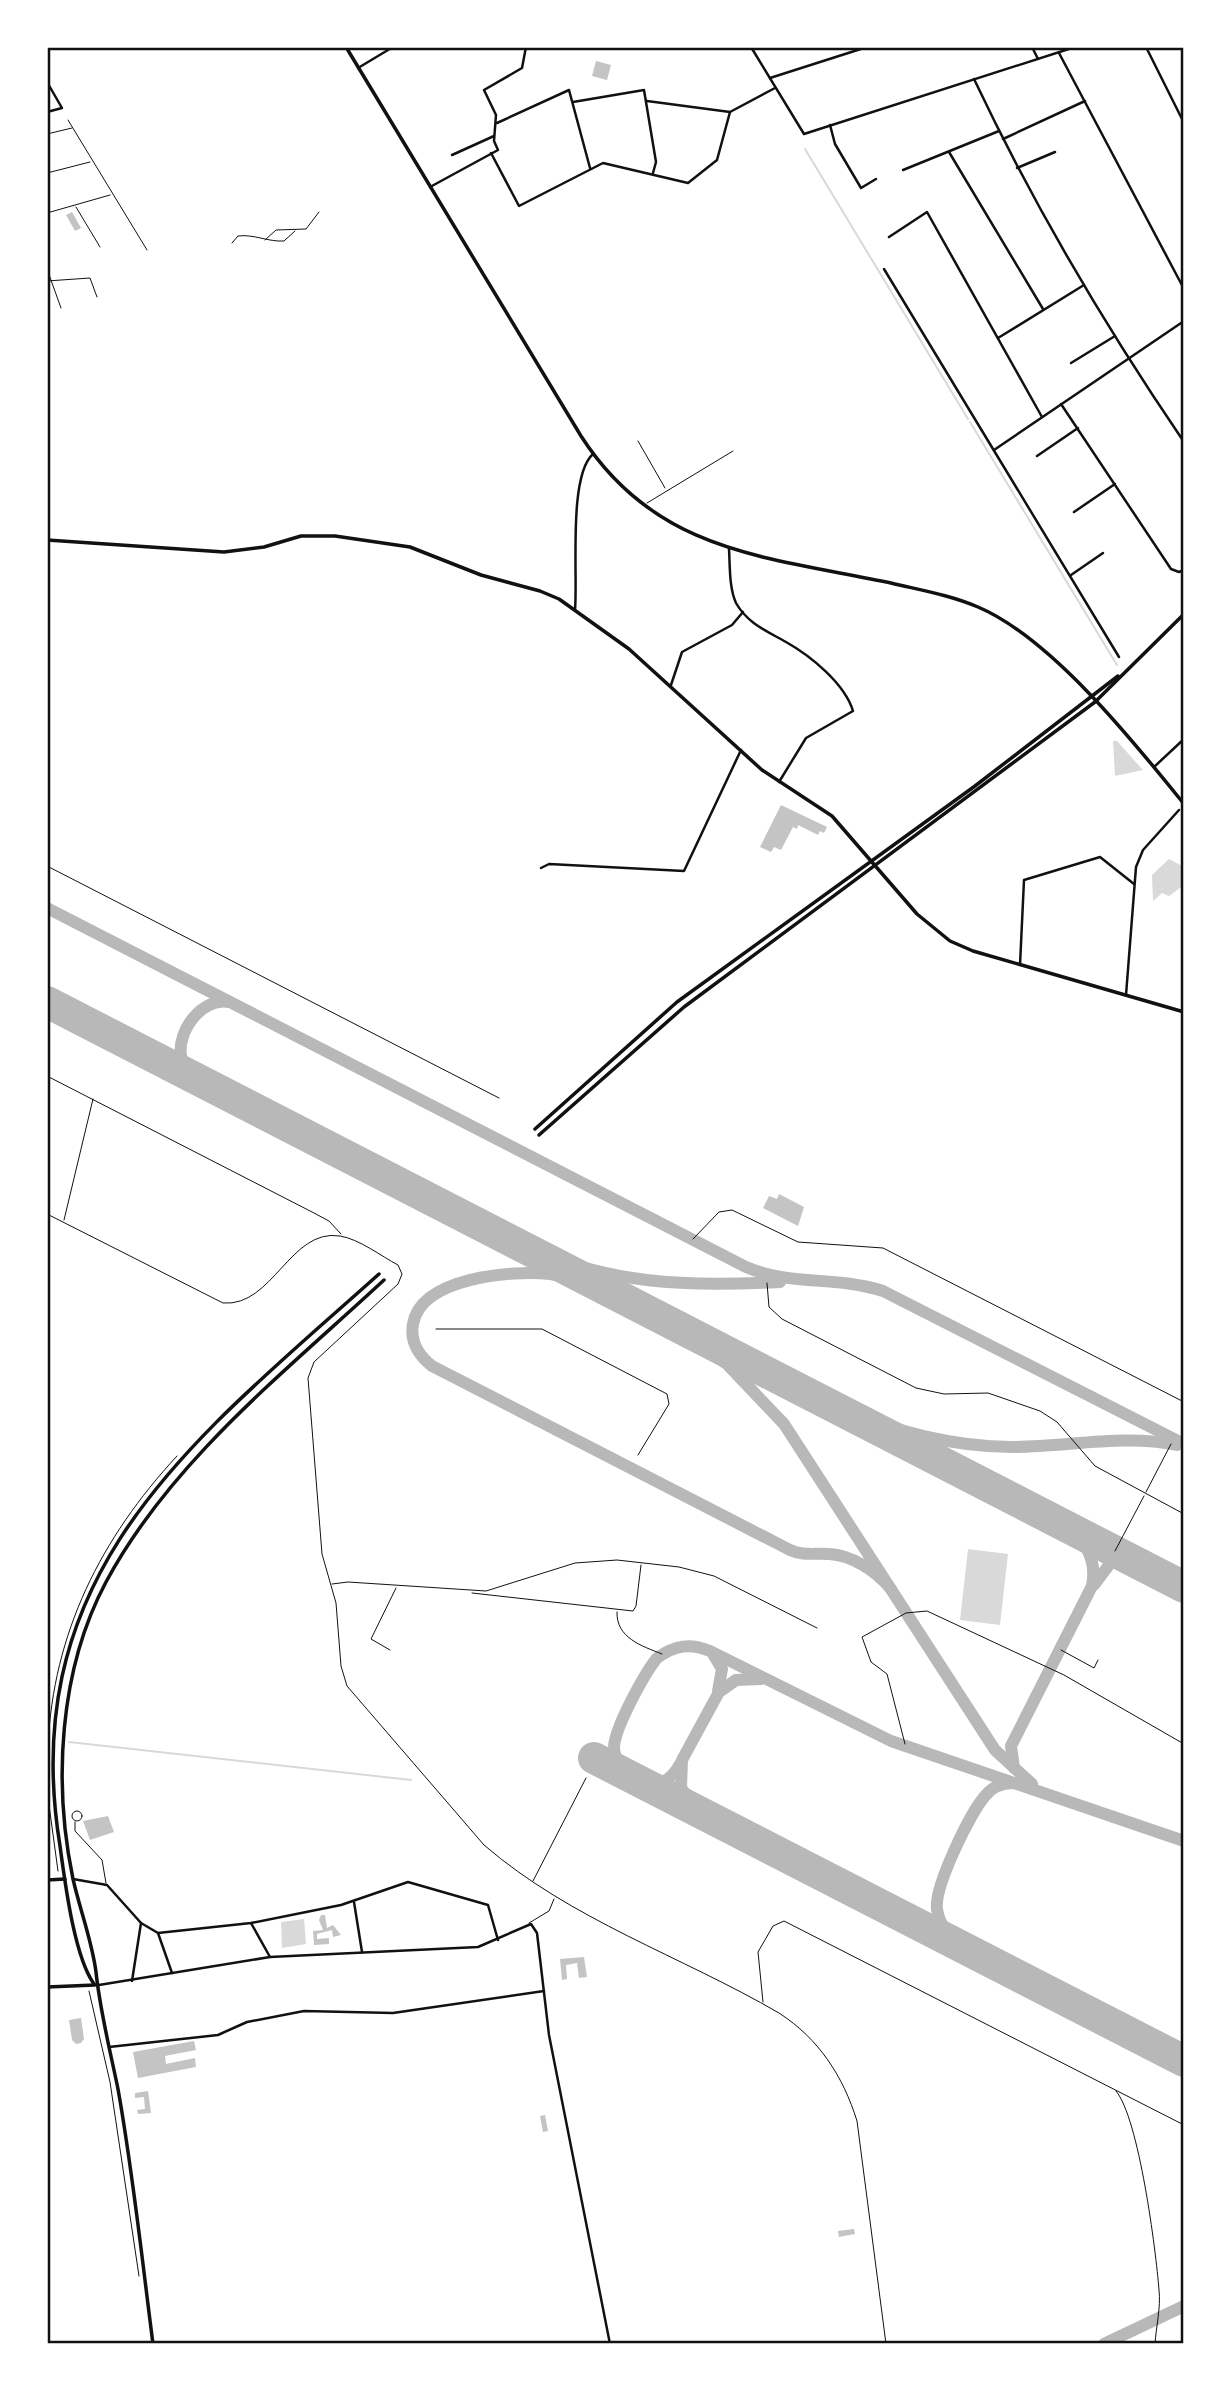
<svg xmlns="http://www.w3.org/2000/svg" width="1231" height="2391" font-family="Karla,sans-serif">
<rect width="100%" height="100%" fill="#fff"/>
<g fill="#d9d9d9">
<polygon points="1113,741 1117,741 1143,770 1115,776"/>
<polygon points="1169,859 1184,867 1184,885 1169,896 1162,893 1153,901 1152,875"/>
<polygon points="968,1549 1008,1554 1000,1625 960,1620"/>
<polygon points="304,1919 306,1944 282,1948 281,1922"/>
</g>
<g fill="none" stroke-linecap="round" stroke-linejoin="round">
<g stroke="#d9d9d9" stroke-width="2">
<polyline points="805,149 968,419"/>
<polyline points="970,422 1117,665"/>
<polyline points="69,1742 411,1780"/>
</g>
<g stroke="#b8b8b8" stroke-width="12">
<path d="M47,908L746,1267C790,1286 838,1276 883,1291L1184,1444"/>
<path d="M190,1076C186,1070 182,1064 181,1056C177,1031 202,997 229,1002"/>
<path d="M522,1247C616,1284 680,1287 780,1282"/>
<path d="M612,1293C592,1285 572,1277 550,1274C513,1270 421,1277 413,1324C410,1341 418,1355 432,1366L790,1550C803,1556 814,1553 829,1554C852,1555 876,1571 891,1589"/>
<polyline points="652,1314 727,1364 784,1424 995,1750 1032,1784"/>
<path d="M840,1410C897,1431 952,1447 1012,1447C1067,1447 1124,1434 1177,1445"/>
<polyline points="1094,1585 1112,1561 1129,1559"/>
<polyline points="713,1654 722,1669 718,1691"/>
<path d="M1014,1768L1011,1746L1092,1586C1097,1562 1087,1543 1069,1528"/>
<path d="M631,1777C622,1770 615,1760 614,1749C613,1730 645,1673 657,1658C675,1645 690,1643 710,1651L891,1741L1184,1841"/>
<path d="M640,1781C659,1787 671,1781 680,1764"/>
<polyline points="698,1811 681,1788 682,1760 719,1692 736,1680 761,1679"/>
<path d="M963,1948C951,1937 939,1926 937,1909C934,1887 970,1813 985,1796C992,1787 1002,1783 1013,1783"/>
<polyline points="1104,2344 1184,2306"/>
</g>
<g stroke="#b8b8b8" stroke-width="32">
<polyline points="47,1002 1184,1587"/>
<polyline points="594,1758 1184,2061"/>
</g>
</g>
<g fill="#c4c4c4">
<polygon points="596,61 611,65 607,80 592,76"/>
<polygon points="72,212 81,228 75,231 66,215"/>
<polygon points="781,805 827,827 824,833 820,831 818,835 798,825 797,829 793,827 781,850 774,847 771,852 760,847"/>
<polygon points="779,1194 804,1207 798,1226 763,1208 769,1196 777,1199"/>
<polygon points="108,1816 114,1832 90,1840 83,1821"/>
<polygon points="321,1915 325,1915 327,1928 333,1925 341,1935 333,1937 332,1930 317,1934 317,1939 329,1938 329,1944 314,1945 313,1931 323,1930 319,1920"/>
<polygon points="584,1957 587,1977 579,1978 577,1963 566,1965 567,1979 562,1980 560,1959"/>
<polygon points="81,2018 84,2039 81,2043 76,2044 72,2040 69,2020"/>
<polygon points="194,2041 196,2050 165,2056 166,2064 195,2058 196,2067 138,2078 133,2052"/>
<polygon points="148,2091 151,2113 138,2114 137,2110 145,2109 144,2097 135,2098 135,2093"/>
<polygon points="545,2115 548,2131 543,2132 540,2116"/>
<polygon points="854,2229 855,2234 839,2237 838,2231"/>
</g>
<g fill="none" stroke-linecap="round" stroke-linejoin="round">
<g stroke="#111" stroke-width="1">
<polyline points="265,240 276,230 306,229 319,212"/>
<path d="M232,243L238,236C254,234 268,242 284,241L295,231"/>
<path d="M48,1746C53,1633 101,1538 177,1456"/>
<polyline points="48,1750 49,1805 58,1871"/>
<polyline points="89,1991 110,2082 139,2276"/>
</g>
<g stroke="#111" stroke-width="1">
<polyline points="68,120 147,250"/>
<polyline points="47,134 72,128"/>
<polyline points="47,173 90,162"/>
<polyline points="76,207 100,247"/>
<polyline points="47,213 110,195"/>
<polyline points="47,269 61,308"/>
<polyline points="47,281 90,278 97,297"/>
<polyline points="638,441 665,488"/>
<polyline points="647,503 733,451"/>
<polyline points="47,866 499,1098"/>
<polyline points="47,1076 314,1213 329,1221 341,1234"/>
<path d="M47,1214L223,1303C273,1307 290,1228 340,1236C359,1239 381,1256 398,1265L402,1274L398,1284L314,1362L308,1378L322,1554L336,1603L341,1666L347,1686L484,1845C571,1920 681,1956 779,2013C819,2039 843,2076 857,2121L886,2344"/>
<polyline points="64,1220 93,1099"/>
<polyline points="693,1239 719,1212 732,1210 798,1242 883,1248 1184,1402"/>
<polyline points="767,1283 769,1307 782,1319 916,1388 944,1394 988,1393 1040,1411 1057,1422 1095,1466 1184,1514"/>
<polyline points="436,1329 542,1329 667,1394 669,1404 638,1455"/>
<polyline points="1146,1492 1171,1444"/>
<polyline points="1115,1551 1144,1496"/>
<polyline points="332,1584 348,1582 486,1591 575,1563 617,1560 679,1567 714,1576 817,1628"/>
<polyline points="472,1593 633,1611 636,1606 641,1565"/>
<path d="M617,1612C616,1638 642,1646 662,1654"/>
<polyline points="390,1650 371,1639 396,1588"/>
<polyline points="1061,1650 1094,1668 1098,1660"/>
<polyline points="905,1744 887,1674 871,1662 862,1637 906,1613 927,1611 1064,1675 1184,1744"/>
<circle cx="77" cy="1816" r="5"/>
<polyline points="75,1822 75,1831 102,1860 106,1883"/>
<polyline points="533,1881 586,1778"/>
<polyline points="529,1923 549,1911 554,1899"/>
<polyline points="763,2002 758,1952 773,1926 784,1921 1184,2125"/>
<path d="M1116,2091C1139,2118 1156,2251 1159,2290C1161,2307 1156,2327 1155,2344"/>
</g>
<g stroke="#111" stroke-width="2.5">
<polyline points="751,47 804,134 1075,47"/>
<polyline points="1032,47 1038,59"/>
<polyline points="1146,47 1184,123"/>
<polyline points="1059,53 1184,289"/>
<polyline points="358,68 393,47"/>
<polyline points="770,78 867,47"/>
<path d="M974,79C1034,206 1105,326 1184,442"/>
<polyline points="47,82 62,108 47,112"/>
<polyline points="647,101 730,112"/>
<polyline points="573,102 644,90 656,162 653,173"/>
<polyline points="497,123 569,90 590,168"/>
<polyline points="830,125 835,144 861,188 876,179"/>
<polyline points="1003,139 1085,101"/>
<polyline points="949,152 1043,309"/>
<polyline points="491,153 519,206 603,163 688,183 717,160 730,112 775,88"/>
<polyline points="452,155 494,136"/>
<polyline points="1017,168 1055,152"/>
<polyline points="903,170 999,131"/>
<polyline points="430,187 498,150 494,141 496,115 484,90 522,68 526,47"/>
<polyline points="889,237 927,212 1042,417"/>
<polyline points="884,269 1119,657"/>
<polyline points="998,338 1084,285"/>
<polyline points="1071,363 1115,336"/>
<polyline points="1061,404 1171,569 1179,572 1184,570"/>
<polyline points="994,450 1184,321"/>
<polyline points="1037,456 1078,428"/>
<polyline points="1074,512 1115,484"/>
<path d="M729,549C730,565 729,588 736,603C748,624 767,631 786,642C811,656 845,684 853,711L806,738L779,782"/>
<polyline points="1071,575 1103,553"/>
<path d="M575,610C578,575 568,476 593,454"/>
<polyline points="671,685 682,652 732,625 743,612"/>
<polyline points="1154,767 1184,739"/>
<polyline points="541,868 549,864 684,871 741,750"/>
<polyline points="1020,965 1024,880 1100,857 1134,884"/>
<polyline points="1126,995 1136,867 1143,850 1179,810"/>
<polyline points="73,1879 107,1885 141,1923 158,1933 251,1923 341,1905 408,1882 488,1905 498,1940"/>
<polyline points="354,1902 362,1952"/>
<polyline points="251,1923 270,1957"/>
<polyline points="158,1933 172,1973"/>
<polyline points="132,1981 141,1923"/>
<polyline points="99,1985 270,1957 478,1947 531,1924 537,1933 549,2035 610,2344"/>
<polyline points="109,2047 218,2035 247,2022 304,2011 393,2013 544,1991"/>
</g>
<g stroke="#111" stroke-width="3.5">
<path d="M346,47L581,436C656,553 767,557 891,583C920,590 950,595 978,607C1051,638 1134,742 1184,804"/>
<polyline points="47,540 224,552 264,547 301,536 335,536 410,547 481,575 540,591 559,599 629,649 762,770 832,816 917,914 950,941 973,951 1184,1012"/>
<polyline points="47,1880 65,1879"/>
<polyline points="47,1987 95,1985"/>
</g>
<g stroke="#111" stroke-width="3.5">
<polyline points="535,1129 677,1002 975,786 1118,676"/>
<polyline points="539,1135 684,1007 1095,702 1184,614"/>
<path d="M94,1984C74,1956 65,1882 60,1846C15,1570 196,1438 379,1274"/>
<path d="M153,2344C142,2259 133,2173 118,2089C110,2050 100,2011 96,1972C92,1941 80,1910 73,1879C53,1783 59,1670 106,1582C171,1461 285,1372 384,1280"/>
</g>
</g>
<rect width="1231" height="2391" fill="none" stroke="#ffffff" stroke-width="98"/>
<rect x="49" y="49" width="1133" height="2293" fill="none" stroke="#111" stroke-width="2.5"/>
</svg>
